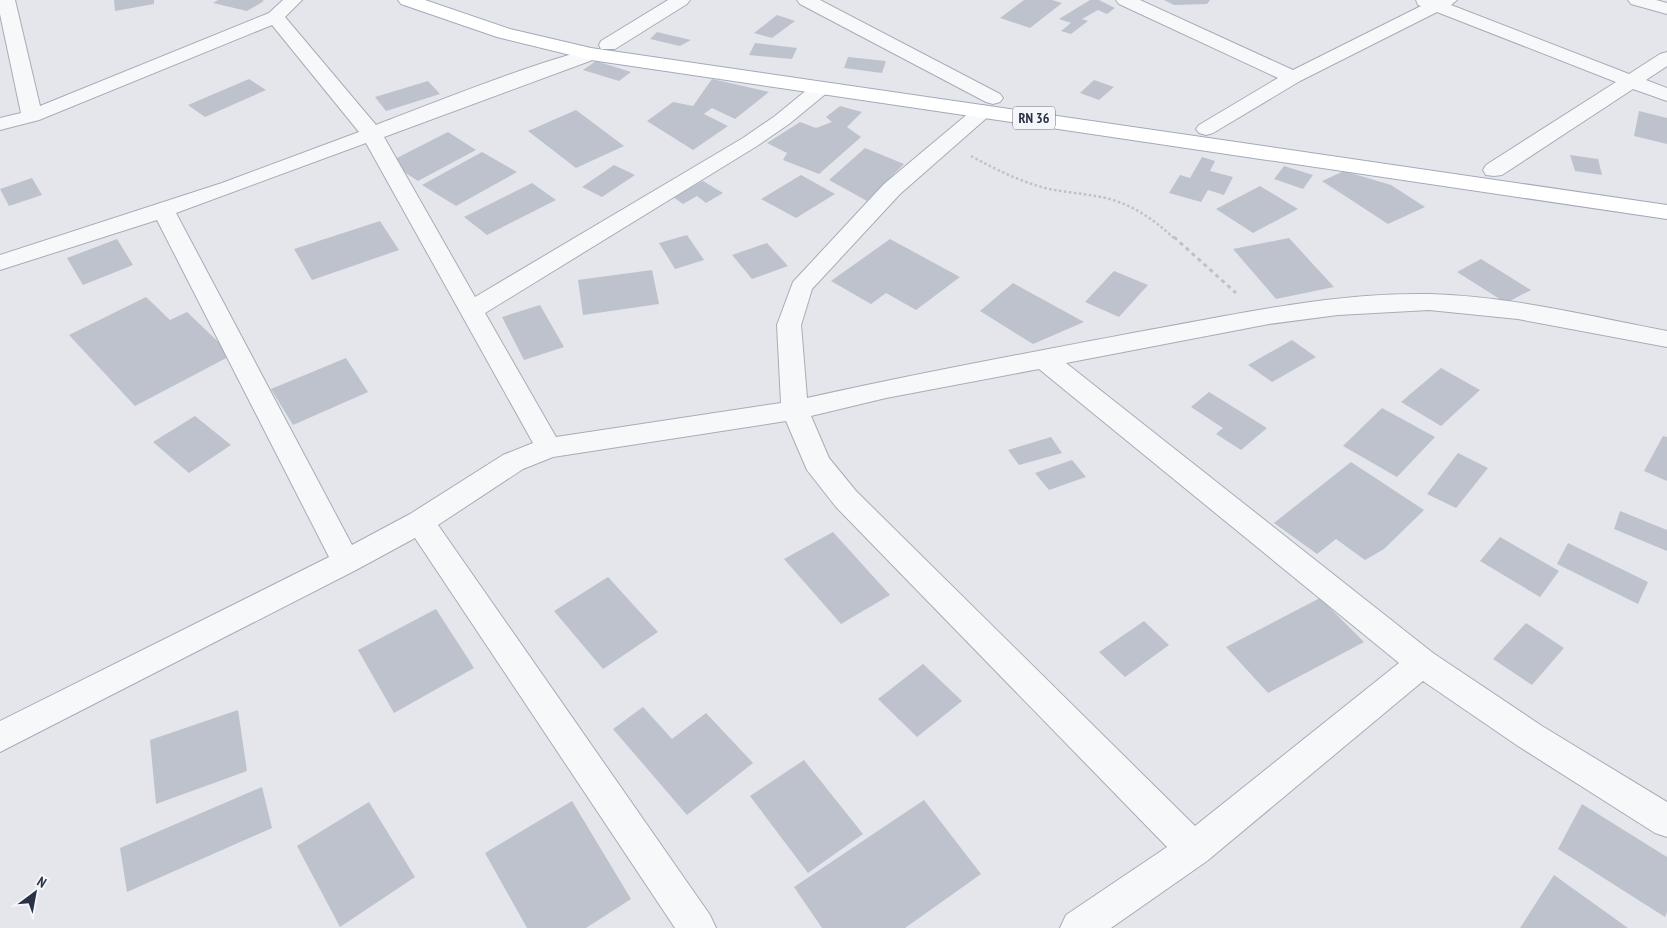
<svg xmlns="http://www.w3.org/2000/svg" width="1667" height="928" font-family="'PT Sans Narrow',sans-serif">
<rect width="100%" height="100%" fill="#e4e6ec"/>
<g fill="#bdc2cd">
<polygon points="114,0 154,0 154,4 115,11"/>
<polygon points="218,0 262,0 264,1 247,11 213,3"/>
<polygon points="1024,0 1052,0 1062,3 1030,28 1000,18"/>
<polygon points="1090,0 1099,0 1115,8 1107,14 1098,10 1082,19 1088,21 1071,34 1061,31 1071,23 1059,19"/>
<polygon points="1164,0 1210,0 1207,4 1174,5"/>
<polygon points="777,15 795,21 772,38 754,33"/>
<polygon points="657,32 691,40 680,46 650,39"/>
<polygon points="755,43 797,48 792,59 749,55"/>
<polygon points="848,57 886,61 882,73 844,68"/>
<polygon points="596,61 631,72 619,81 583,70"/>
<polygon points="249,79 266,90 205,117 188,105"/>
<polygon points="712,79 769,92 735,119 712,108 704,114 728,126 693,150 647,121 673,102 693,106"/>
<polygon points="1094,80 1114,87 1099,100 1080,93"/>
<polygon points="428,81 440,94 386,111 375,97"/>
<polygon points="840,106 862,112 847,127 861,137 819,174 783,160 787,153 767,143 800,122 816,128 832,122 826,117"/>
<polygon points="576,110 624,146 576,168 528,131"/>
<polygon points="1639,111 1667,118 1667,144 1634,136"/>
<polygon points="448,132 476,150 418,181 389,162"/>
<polygon points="865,148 904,164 867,201 829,180"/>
<polygon points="482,152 517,172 456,206 422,185"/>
<polygon points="1570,155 1598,159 1602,175 1575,171"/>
<polygon points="1202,157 1215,161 1210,171 1233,177 1224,195 1208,190 1201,202 1169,193 1180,175 1190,178"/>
<polygon points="614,165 635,175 602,197 582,187"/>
<polygon points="1284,166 1313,175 1303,189 1274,179"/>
<polygon points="1344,171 1391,185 1425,207 1388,224 1322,181"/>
<polygon points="801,175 835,194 796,218 761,199"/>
<polygon points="32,178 42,195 9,206 0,189"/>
<polygon points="703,181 723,193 706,203 697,196 683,204 673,197"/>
<polygon points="532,183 556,200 487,235 464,217"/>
<polygon points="1260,186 1298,209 1253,233 1216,209"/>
<polygon points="380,221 399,250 312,280 294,249"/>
<polygon points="687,235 704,260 675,269 659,243"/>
<polygon points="1289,238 1334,287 1276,299 1233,249"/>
<polygon points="117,239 133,265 83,285 67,258"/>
<polygon points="890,239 960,277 916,310 886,293 871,304 831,281"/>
<polygon points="767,243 788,266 752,279 732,255"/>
<polygon points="1481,259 1531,290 1506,303 1457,272"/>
<polygon points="652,270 659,304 583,315 578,280"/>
<polygon points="1114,271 1148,285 1119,317 1085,302"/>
<polygon points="1013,283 1084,322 1033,344 980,311"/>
<polygon points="146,297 170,320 187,312 232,355 135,406 69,335"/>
<polygon points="540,305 564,347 524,360 502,317"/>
<polygon points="1292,340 1316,357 1272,382 1248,365"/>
<polygon points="346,358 368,392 293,425 271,389"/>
<polygon points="1441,368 1480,390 1441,426 1401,402"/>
<polygon points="1209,392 1267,428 1241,450 1216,434 1223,428 1191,407"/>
<polygon points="1382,408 1435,437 1397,477 1343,446"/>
<polygon points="195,416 231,445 189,473 153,442"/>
<polygon points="1663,436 1667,437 1667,481 1644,471"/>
<polygon points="1051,437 1062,453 1019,465 1008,450"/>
<polygon points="1458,453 1488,468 1456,508 1427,494"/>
<polygon points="1072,460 1086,477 1049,490 1035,473"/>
<polygon points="1351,462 1424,510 1384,549 1365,560 1336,539 1317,554 1274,523"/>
<polygon points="1620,511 1667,530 1667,551 1614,529"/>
<polygon points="833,532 890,595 841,624 784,559"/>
<polygon points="1500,537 1559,571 1540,597 1480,561"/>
<polygon points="1568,543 1648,582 1638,604 1557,564"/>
<polygon points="608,577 658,632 603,669 554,611"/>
<polygon points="1320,598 1364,642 1268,693 1226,647"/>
<polygon points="436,609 474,668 394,713 358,650"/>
<polygon points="1144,621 1169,645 1125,677 1099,652"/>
<polygon points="1526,623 1564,648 1532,685 1493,659"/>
<polygon points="923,664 962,701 917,737 878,699"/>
<polygon points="643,707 672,739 706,713 753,763 687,815 613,729"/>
<polygon points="238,710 247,771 156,804 150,740"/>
<polygon points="804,760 863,834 808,873 750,796"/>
<polygon points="262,787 272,828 127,892 120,848"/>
<polygon points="924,800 981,874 905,928 822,928 794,887"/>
<polygon points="572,801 631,899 586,928 527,928 485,853"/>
<polygon points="369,802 415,877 340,927 297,846"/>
<polygon points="1582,804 1667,857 1667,912 1665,917 1558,849"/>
<polygon points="1554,875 1628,928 1520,928"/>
</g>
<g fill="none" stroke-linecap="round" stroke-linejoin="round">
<g stroke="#a8acb7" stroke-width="2">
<g id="minor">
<path d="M0,0H15L40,106L269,13L283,0H302L285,17L376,125C408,113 577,45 598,50L601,54L598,58L384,137L475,297L743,138L775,116L814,84H828L831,88L828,92L789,124L757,146L485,313L556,437L781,403L777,325L793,282L884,184L976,107L983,105L990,107L993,111L990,115L900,194L812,289L801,325L807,398C917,373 1028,353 1138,332C1233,315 1333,292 1429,294C1509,296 1589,316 1667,331V347L1518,319L1429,310L1338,315L1269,324L1066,363L1433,653L1542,726L1667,802V837L1655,833L1518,746L1423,681L1207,861L1111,928H1060L1066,915L1167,847L836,507L807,470L786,421L553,457L523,469L438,525L710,915L716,928H675L415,538L356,570L0,752V721L329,557L157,220L0,270V255L222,183L359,132L272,25L39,120L0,130V118L21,113L0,14ZM366,143L533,443L503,455L410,514L352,545L176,213ZM1039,369L1399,663L1195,826L856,491L829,458L811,416L886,398Z"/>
<polygon points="668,0 690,0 687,4 615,49 601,49 599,45 601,41"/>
<polygon points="797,0 820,0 1000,94 1003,98 1000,102 993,104 986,102 800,4"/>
<polygon points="1116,0 1140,0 1293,70 1421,6 1418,5 1416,0 1457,0 1451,5 1629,74 1660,54 1667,52 1667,66 1646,80 1667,88 1667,101 1633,89 1502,175 1494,176 1486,175 1483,170 1486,165 1616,82 1437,12 1300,81 1213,133 1206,135 1199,133 1196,129 1199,125 1278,78 1119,4"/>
<polygon points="1628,0 1656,0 1667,3 1667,14 1631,4"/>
</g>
</g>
<g stroke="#a2a9b9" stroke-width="2">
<polygon id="primary" points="398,0 425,0 510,29 591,48 1667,205 1667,219 591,60 497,37 401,4"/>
</g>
<path stroke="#bec1c8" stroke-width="2.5" stroke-dasharray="2.5 2.5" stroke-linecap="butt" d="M971,156C995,169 1019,181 1045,188C1062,192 1079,193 1095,196C1128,201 1151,217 1175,239"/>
<polyline stroke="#bec1c8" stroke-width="3" stroke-dasharray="4 4" stroke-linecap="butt" points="1174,237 1236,293"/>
<use href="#minor" fill="#f7f8fa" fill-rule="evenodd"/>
<use href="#primary" fill="#fff" fill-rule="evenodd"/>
</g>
<g text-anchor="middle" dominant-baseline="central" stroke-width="5" stroke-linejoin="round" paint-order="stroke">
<rect fill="#f4f6f9" stroke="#676d7c" stroke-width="1" x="1013" y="106.5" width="42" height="23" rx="4"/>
<g font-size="14" font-weight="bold" fill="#2a3246">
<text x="1034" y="118">RN 36</text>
</g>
</g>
<g transform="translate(35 893) rotate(32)" stroke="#f4f6f9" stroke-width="4" paint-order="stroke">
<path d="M0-4L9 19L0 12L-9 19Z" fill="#2a3246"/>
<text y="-8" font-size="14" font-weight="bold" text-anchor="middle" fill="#2a3246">N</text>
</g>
</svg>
